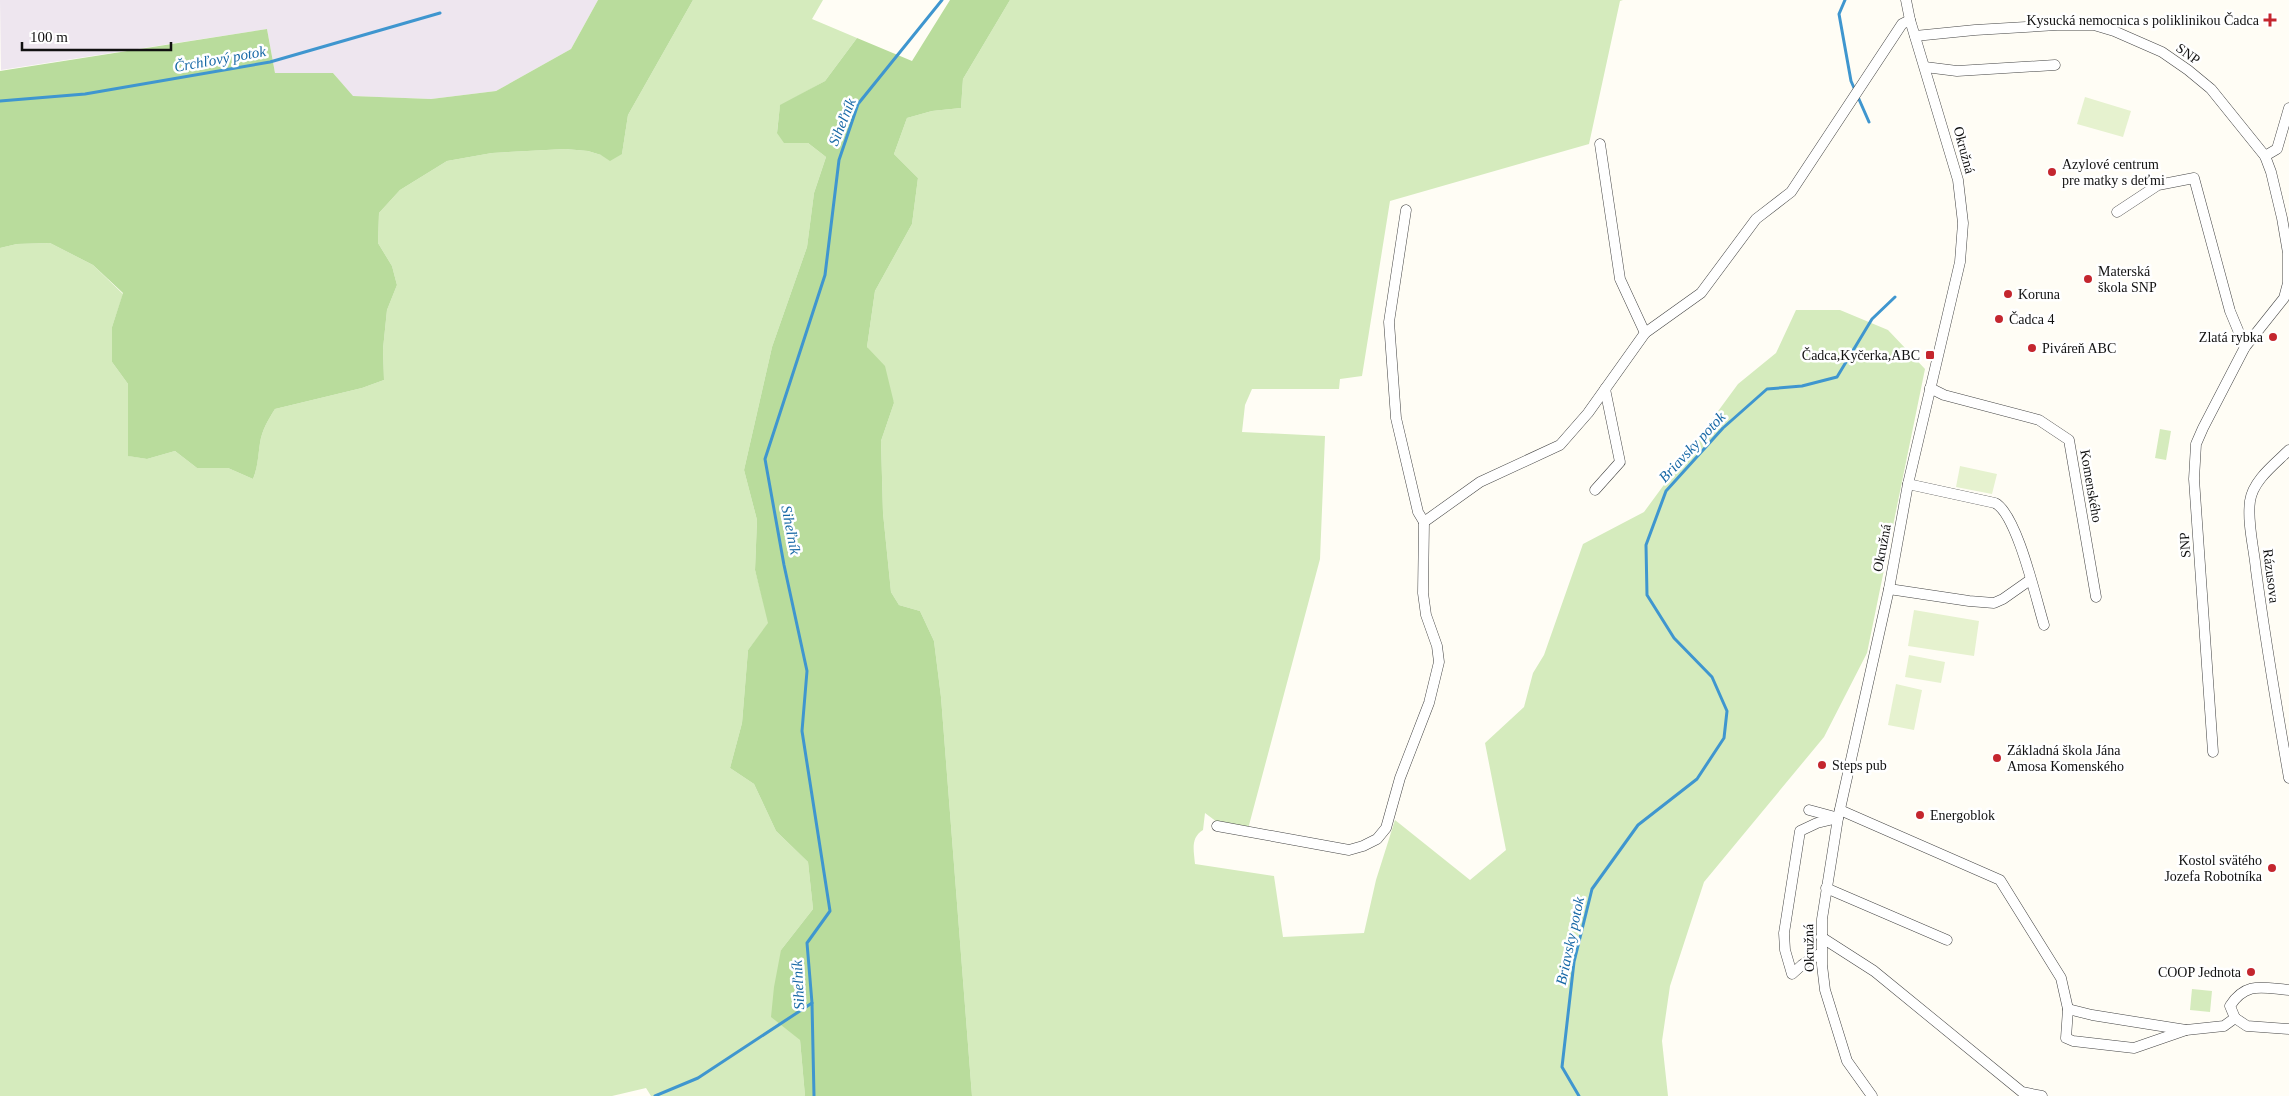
<svg xmlns="http://www.w3.org/2000/svg" width="2289" height="1096" font-family="Georgia,serif">
<rect width="100%" height="100%" fill="#fffdf5"/>
<polygon fill="#eee6ef" points="0,0 598,0 571,49 496,91 431,99 352,96 333,73 275,73 267,29 1,70"/>
<g fill="#d5ebbd">
<path d="M693,0H823L812,19L857,38L825,81L780,106L777,132L808,143L826,157L814,193L807,247L772,347L744,470L757,520L755,570L769,623L748,650L742,723L730,768L754,784L776,831L808,862L813,909L781,950L800,1040L805,1096H651L646,1088L612,1096H0V248L17,244L50,243L93,265L123,294L112,327V362L128,384L129,456L147,459L175,451L197,468H228L253,479C258,467 258,455 260,443C262,430 268,420 275,409L362,388L384,380L383,349L387,310L397,285L392,266L378,243L379,213L400,190L447,161L492,153L565,149L588,151L601,155L622,154L628,115Z"/>
<path d="M1010,0H1623L1620,1L1589,144L1390,201L1362,376L1340,379L1339,389H1252L1245,405L1242,432L1325,436L1320,559L1248,829L1217,822L1205,813L1203,830C1190,838 1194,851 1195,864L1274,876L1283,937L1364,933L1376,880L1395,820L1470,880L1506,850L1485,743L1524,707L1533,673L1544,655L1583,544L1644,512L1738,384L1776,353L1796,310H1840L1888,330L1925,369L1867,653L1824,737L1704,882L1670,986L1662,1041L1668,1096H972L941,697L934,641L920,611L899,605L891,592L883,513L881,441L894,403L867,347L875,291L912,224L918,178L894,154L907,118L932,111L961,108L963,79Z"/>
<polygon points="2160,429 2171,431 2166,460 2155,458"/>
<polygon points="2192,989 2212,991 2210,1012 2190,1010"/>
</g>
<g fill="#b9dc9c">
<path d="M598,0H693L628,115L622,154L610,161L601,155L588,151L565,149L492,153L447,161L400,190L379,213L378,243L392,266L397,285L387,310L383,349L384,380L362,388L275,409C268,420 262,430 260,443C258,456 258,467 253,479L228,468H197L175,451L147,459L128,456V384L112,362V327L123,293L93,265L50,243L17,244L0,248V71L267,29L275,73H333L353,96L431,99L496,91L571,49Z"/>
<polygon points="950,0 1010,0 963,79 961,108 932,111 907,118 894,154 918,178 912,224 875,291 867,347 885,366 894,403 881,441 883,513 891,592 899,605 920,611 934,641 941,697 972,1096 805,1096 800,1040 771,1017 774,987 781,950 813,909 808,862 776,831 754,784 730,768 742,723 748,650 768,623 755,570 757,520 744,470 772,347 807,247 814,193 826,157 808,143 784,143 777,133 780,105 825,81 857,38 912,61"/>
</g>
<g fill="#e6f2cf">
<polygon points="2085,97 2131,111 2123,137 2077,124"/>
<polygon points="1960,466 1997,474 1992,494 1956,487"/>
<polygon points="1914,610 1979,621 1974,656 1908,646"/>
<polygon points="1909,655 1945,662 1941,683 1905,677"/>
<polygon points="1896,684 1922,690 1914,730 1888,725"/>
</g>
<g fill="none" stroke-linecap="round" stroke-linejoin="round">
<g stroke="#3f96cf" stroke-width="3">
<polyline points="1845,0 1839,14 1851,81 1869,122"/>
<polyline points="0,101 85,94 270,62 440,13"/>
<polyline points="655,1096 698,1078 812,1003"/>
<polyline points="814,1096 812,1003 807,943 830,911 802,731 807,671 784,565 765,459 825,275 839,160 858,104 942,0"/>
<polyline points="1579,1096 1562,1067 1574,962 1592,889 1638,825 1697,779 1724,738 1727,711 1712,677 1674,638 1647,595 1646,545 1666,491 1723,428 1767,389 1802,386 1837,377 1872,319 1895,297"/>
</g>
<g stroke="#444" stroke-width="11">
<g id="minor">
<polyline points="1915,36 1975,30 2057,25 2094,25 2114,31 2162,52 2188,70 2211,89 2265,156 2271,172 2282,218 2288,253 2288,283 2284,298 2245,347 2203,428 2196,444 2194,479 2213,752"/>
<polyline points="1925,67 1957,71 2055,65"/>
<polyline points="1600,144 1620,279 1645,333"/>
<polyline points="2265,156 2277,149 2289,108"/>
<polyline points="1406,210 1389,322 1396,418 1418,512 1424,522 1480,482 1560,445 1588,413 1645,333 1701,293 1756,219 1791,192 1902,24 1910,20"/>
<polyline points="2117,212 2158,185 2194,178 2230,311 2245,347"/>
<polyline points="1930,388 1944,395 2039,420 2069,440 2096,597"/>
<path d="M2289,450C2275,464 2253,480 2250,501C2247,523 2254,548 2256,570C2265,639 2277,709 2289,778"/>
<path d="M1908,484L1995,503C2017,514 2036,599 2044,625"/>
<polyline points="1595,490 1620,462 1605,389"/>
<polyline points="1889,589 1969,601 1994,603 2003,599 2030,580"/>
<polyline points="1809,810 1835,817"/>
<polyline points="1840,810 2000,880 2061,978 2068,1009 2066,1038 2073,1041 2134,1048 2186,1030"/>
<polyline points="1217,826 1349,850 1363,846 1377,839 1386,828 1400,778 1429,703 1439,662 1437,646 1426,615 1423,593 1424,522"/>
<polyline points="1826,888 1947,940"/>
<polyline points="1821,937 1874,971 2022,1092 2042,1096"/>
<polyline points="1821,953 1802,965 1792,974 1785,950 1784,933 1800,831 1817,823 1838,818"/>
<path d="M2289,990C2263,988 2246,981 2230,1006L2235,1018L2247,1026L2289,1029"/>
<polyline points="2068,1009 2092,1015 2186,1030 2224,1026 2235,1018"/>
<polyline points="1872,1096 1847,1061 1825,990 1822,965 1822,919 1838,818 1889,589 1908,484 1960,262 1963,223 1958,180 1910,20 1906,0"/>
</g>
</g>
<use href="#minor" stroke="#fff" stroke-width="10"/>
</g>
<g fill="#c4262e" stroke="#fff" stroke-width="2">
<path d="M2267.5 12.5h5v5h5v5h-5v5h-5v-5h-5v-5h5z"/>
<circle cx="2052" cy="172" r="5"/>
<circle cx="2088" cy="279" r="5"/>
<circle cx="2008" cy="294" r="5"/>
<circle cx="1999" cy="319" r="5"/>
<circle cx="2273" cy="337" r="5"/>
<circle cx="2032" cy="348" r="5"/>
<rect x="1925" y="350" width="10" height="10" rx="2.5"/>
<circle cx="1997" cy="758" r="5"/>
<circle cx="1822" cy="765" r="5"/>
<circle cx="1920" cy="815" r="5"/>
<circle cx="2272" cy="868" r="5"/>
<circle cx="2251" cy="972" r="5"/>
</g>
<g text-anchor="middle" dominant-baseline="central" stroke-width="5" stroke-linejoin="round" paint-order="stroke">
<g font-size="14" fill="#111" stroke="#fff" text-anchor="start">
<text x="2259" y="20" text-anchor="end">Kysucká nemocnica s poliklinikou Čadca</text>
<text x="2062" y="164">Azylové centrum<tspan x="2062" dy="16">pre matky s deťmi</tspan></text>
<text x="2098" y="271">Materská<tspan x="2098" dy="16">škola SNP</tspan></text>
<text x="2018" y="294">Koruna</text>
<text x="2009" y="319">Čadca 4</text>
<text x="2263" y="337" text-anchor="end">Zlatá rybka</text>
<text x="2042" y="348">Piváreň ABC</text>
<text x="1920" y="355" text-anchor="end">Čadca,Kyčerka,ABC</text>
<text x="2007" y="750">Základná škola Jána<tspan x="2007" dy="16">Amosa Komenského</tspan></text>
<text x="1832" y="765">Steps pub</text>
<text x="1930" y="815">Energoblok</text>
<text x="2262" y="860" text-anchor="end">Kostol svätého<tspan x="2262" dy="16">Jozefa Robotníka</tspan></text>
<text x="2241" y="972" text-anchor="end">COOP Jednota</text>
</g>
<g font-size="14" fill="#111" stroke="#fff">
<text transform="translate(2188 54) rotate(36)">SNP</text>
<text transform="translate(1964 150) rotate(75)">Okružná</text>
<text transform="translate(2091 486) rotate(80)">Komenského</text>
<text transform="translate(2185 545) rotate(-94)">SNP</text>
<text transform="translate(1882 548) rotate(-79)">Okružná</text>
<text transform="translate(2271 576) rotate(83)">Rázusova</text>
<text transform="translate(1809 948) rotate(-91)">Okružná</text>
</g>
<g font-size="15" font-style="italic" fill="#1768a6" stroke="#fff">
<text transform="translate(220 59) rotate(-10)">Črchľový potok</text>
<text transform="translate(842 122) rotate(-68)">Siheľník</text>
<text transform="translate(1692 447) rotate(-47)">Briavsky potok</text>
<text transform="translate(791 530) rotate(79)">Siheľník</text>
<text transform="translate(1570 941) rotate(-78)">Briavsky potok</text>
<text transform="translate(798 985) rotate(-93)">Siheľník</text>
</g>
</g>
<path d="M22 42v8h149v-8" fill="none" stroke="#111111" stroke-width="2.5"/>
<text x="30" y="42" font-size="15" fill="#111111" stroke="#ffffff" stroke-width="4" paint-order="stroke">100 m</text>
</svg>
